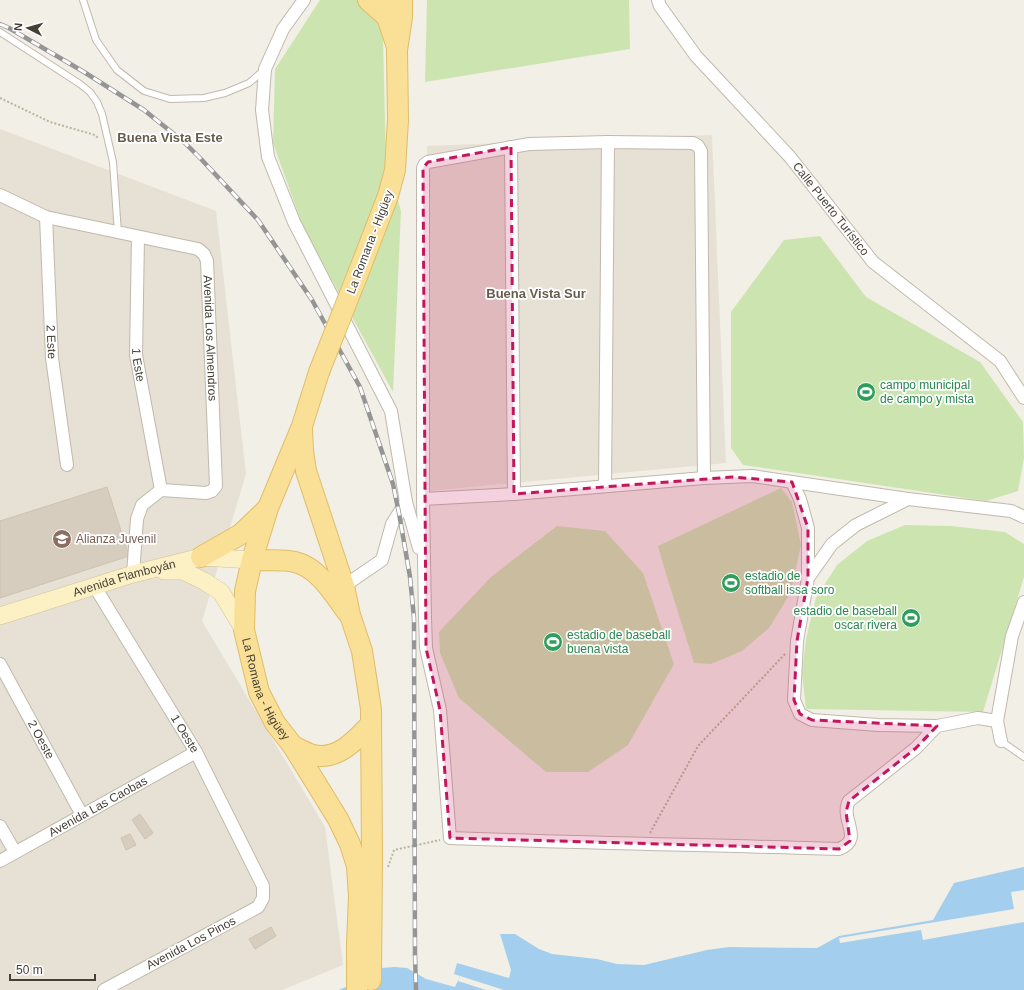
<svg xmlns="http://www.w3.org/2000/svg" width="1024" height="990" font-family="Helvetica,sans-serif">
<rect width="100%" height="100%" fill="#f2efe6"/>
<g fill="#e6e1d4">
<polygon points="0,129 216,211 246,474 202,621 325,827 343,965 282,990 0,990"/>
<polygon points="712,135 726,463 429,491 427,146"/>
</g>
<g fill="#cce5b0">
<polygon points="320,0 382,0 386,159 401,211 393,392 303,227 273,143 275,69"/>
<polygon points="427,0 629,0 630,49 425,82"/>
<polygon points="820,236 866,297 980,362 1023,422 1024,458 1018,491 986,501 743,465 731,448 731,312 784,240"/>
<polygon points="781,488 792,502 801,545 791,592 769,628 742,651 711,664 694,663 666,574 658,546"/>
<polygon points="905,525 951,526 1005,532 1024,544 1024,577 983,712 806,709 802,674 806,639 816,598 837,565 867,541"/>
<polygon points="557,526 605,531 643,573 674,664 628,745 588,772 546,772 459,698 440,653 439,632 491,577"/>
</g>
<polygon fill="#a4ceed" points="1024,867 1024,990 338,990 354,984 381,968 394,967 407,968 426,979 455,987 460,976 454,974 457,963 509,978 511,970 500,934 515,934 539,949 552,954 597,959 617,964 644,965 707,950 729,947 817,948 839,936 933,920 954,883"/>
<g fill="#f2efe6">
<polygon points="1024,890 1024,922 923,940 921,930 840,943 839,938 1014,909 1011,892"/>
<polygon points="460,976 504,990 486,990 458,981"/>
</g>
<g fill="#d6cdbe" stroke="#cec2af">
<polygon points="107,487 129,556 0,598 0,521"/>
<polygon points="140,814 153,833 145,839 132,820"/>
<polygon points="130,834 136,845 126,850 121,838"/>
<polygon points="271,927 276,936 255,949 249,939"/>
</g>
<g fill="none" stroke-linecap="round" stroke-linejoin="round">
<g stroke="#c0b9ac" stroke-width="8">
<g id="lane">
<polyline points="83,0 96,40 117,70 144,91 170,99 204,98 225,93 249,83 264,70"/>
<polyline points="0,32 80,84 90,92 97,102 102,114 113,162 118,233"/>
<polyline points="1001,741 1024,757"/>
</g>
</g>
<g stroke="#c0b9ac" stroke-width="14">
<g id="street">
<polyline points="304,0 283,29 265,69 262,110 268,157 294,222 391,411 406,502 419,548"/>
<path id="s1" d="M658,0L660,6L696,56L790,157L873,262L1000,361L1024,398"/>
<polyline points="511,147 514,494"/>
<path id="s2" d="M0,195L46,217L198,249L204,254L207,261L216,486L212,491L206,493L161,490L142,505L137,519L133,574"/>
<path id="s3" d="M46,217L52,358L67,465"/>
<path id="s4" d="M138,237L136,355L161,490"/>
<path d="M704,478L701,151L698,146L693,143L608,142L529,144L428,162L425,164L423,168V499L425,617L426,648L440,710L450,838C580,843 709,845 839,849C865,839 839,819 849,801L916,748L937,726"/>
<polyline points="792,482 800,499 808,528 808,578"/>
<polyline points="605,486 608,142"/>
<polyline points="423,499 514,494 704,478 752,476 908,499 1011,511 1024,517"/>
<polyline points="908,499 856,525 832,544 808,578 797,641 794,700 800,714 812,720 878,725 937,726 978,718 997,721"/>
<polyline points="344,586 382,560 392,524 406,502"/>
<path id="s5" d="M95,587L196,752L263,886V898L258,907L104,990"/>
<path id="s6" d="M0,664L82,815"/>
<polyline points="1001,741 997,721 1012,636 1024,602"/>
<polyline points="0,826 15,852"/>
<path id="s7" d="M0,861L196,752"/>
</g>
</g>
<g stroke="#d1c397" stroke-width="18">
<g id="secondary">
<polyline points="164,571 183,571 204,581 221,592 244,630"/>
<path id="s8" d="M0,616L133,574L201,557L252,560"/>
</g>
</g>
<g stroke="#dfbd67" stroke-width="22">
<g id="primary">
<polyline points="368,0 387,17"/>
<polyline points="386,0 387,17 396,44"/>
<polyline points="359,271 388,196 395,170 398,120 397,50 402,17 402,0"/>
<path id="s9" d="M319,372L302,426L268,508L252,560L245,591L244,630L259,692L275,723L293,746L338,819L350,844L357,866L359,897L357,943V990"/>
<polyline points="302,430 303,451 306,471 344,586 350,615 362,651 371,709 372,858 371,980"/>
<polyline points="201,557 241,534 266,510"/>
<path d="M252,560C265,561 283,559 295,562C319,568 333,593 347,612"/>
<path d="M293,746C299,749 306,753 313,755C337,761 356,740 370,725"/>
</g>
</g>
<g stroke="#beb29a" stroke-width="2" stroke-dasharray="2 2" stroke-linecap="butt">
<polyline points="0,98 50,122 95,135 98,138"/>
<polyline points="650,833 698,746 785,654"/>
<polyline points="388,867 394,850 440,840"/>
</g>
<use href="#lane" stroke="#fff" stroke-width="6"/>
<use href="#street" stroke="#fff" stroke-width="12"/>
<use href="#secondary" stroke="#fcf0c5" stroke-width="17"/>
<use href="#primary" stroke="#fae096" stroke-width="20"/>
<g stroke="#959595" stroke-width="4.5">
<polyline id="rail" points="0,24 9,28 84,72 144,110 185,143 201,159 258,220 312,300 360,387 393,484 399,513 410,577 414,618 415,954 416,990"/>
</g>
<use href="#rail" stroke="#fff" stroke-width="3" stroke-dasharray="9" stroke-linecap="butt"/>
<g stroke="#dfbd67" stroke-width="22" stroke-linecap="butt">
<polyline id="primary-bridge" points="319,372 359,271"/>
</g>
<use href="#primary-bridge" stroke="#fae096" stroke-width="20"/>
</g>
<path fill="#c2185b" fill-opacity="0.2" stroke="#c2185b" stroke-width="3" stroke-dasharray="8 5" stroke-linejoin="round" d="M511,147L514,494L732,477L792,482L808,528V578L797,641L794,700L800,714L812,720L937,726L916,748L849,801L846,812L850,841L839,849L450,838L440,710L426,648L423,168L428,162Z"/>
<defs>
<g id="stadium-disc" transform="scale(1)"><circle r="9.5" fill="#2e9e5b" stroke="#fff"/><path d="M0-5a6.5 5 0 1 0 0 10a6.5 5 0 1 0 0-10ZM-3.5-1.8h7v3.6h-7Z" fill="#fff"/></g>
<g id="university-disc" transform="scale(1)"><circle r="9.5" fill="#8d6e63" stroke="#fff"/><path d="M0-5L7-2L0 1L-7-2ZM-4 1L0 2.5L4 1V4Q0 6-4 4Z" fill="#fff"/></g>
</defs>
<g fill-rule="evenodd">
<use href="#stadium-disc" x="866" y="392"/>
<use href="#university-disc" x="62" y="539"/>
<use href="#stadium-disc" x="731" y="583"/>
<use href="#stadium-disc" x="911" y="618"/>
<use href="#stadium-disc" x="553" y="642"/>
</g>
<g text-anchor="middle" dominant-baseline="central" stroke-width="3.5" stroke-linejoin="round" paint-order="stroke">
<g font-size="12" fill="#453f35" stroke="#fff">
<text stroke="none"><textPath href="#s1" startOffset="272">Calle Puerto Turístico</textPath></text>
<text transform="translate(370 242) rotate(-69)">La Romana - Higüey</text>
<text stroke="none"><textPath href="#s2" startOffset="299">Avenida Los Almendros</textPath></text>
<text stroke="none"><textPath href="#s3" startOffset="125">2 Este</textPath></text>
<text stroke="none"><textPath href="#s4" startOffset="128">1 Este</textPath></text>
<text stroke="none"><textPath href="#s8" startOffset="130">Avenida Flamboyán</textPath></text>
<text stroke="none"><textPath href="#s9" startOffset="334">La Romana - Higüey</textPath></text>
<text stroke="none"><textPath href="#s5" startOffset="172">1 Oeste</textPath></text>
<text stroke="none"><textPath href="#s6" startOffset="86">2 Oeste</textPath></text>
<text stroke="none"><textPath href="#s7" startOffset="112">Avenida Las Caobas</textPath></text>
<text transform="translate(191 943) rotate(-28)">Avenida Los Pinos</text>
</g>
<g font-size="12" fill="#27864d" stroke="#fff" text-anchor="start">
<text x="880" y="385">campo municipal<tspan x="880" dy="14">de campo y mista</tspan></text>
<text x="745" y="576">estadio de<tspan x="745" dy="14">softball issa soro</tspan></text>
<text x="897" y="611" text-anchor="end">estadio de baseball<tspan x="897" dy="14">oscar rivera</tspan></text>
<text x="567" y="635">estadio de baseball<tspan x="567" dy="14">buena vista</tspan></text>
</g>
<g font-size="12" fill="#785e54" stroke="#fff" text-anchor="start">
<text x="76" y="539">Alianza Juvenil</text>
</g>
<g font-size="13" font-weight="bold" fill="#675d4d" stroke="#fff">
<text x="170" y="137">Buena Vista Este</text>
<text x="536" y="293">Buena Vista Sur</text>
</g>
</g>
<g transform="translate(28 28) rotate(276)" stroke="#ffffff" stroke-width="3" paint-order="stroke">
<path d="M0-3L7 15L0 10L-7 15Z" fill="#453f35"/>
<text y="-6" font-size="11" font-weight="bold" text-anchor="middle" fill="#453f35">N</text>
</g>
<path d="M10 974v6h85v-6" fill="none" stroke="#453f35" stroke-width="2"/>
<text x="16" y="974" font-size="12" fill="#453f35" stroke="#ffffff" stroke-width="3" paint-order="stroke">50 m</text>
</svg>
